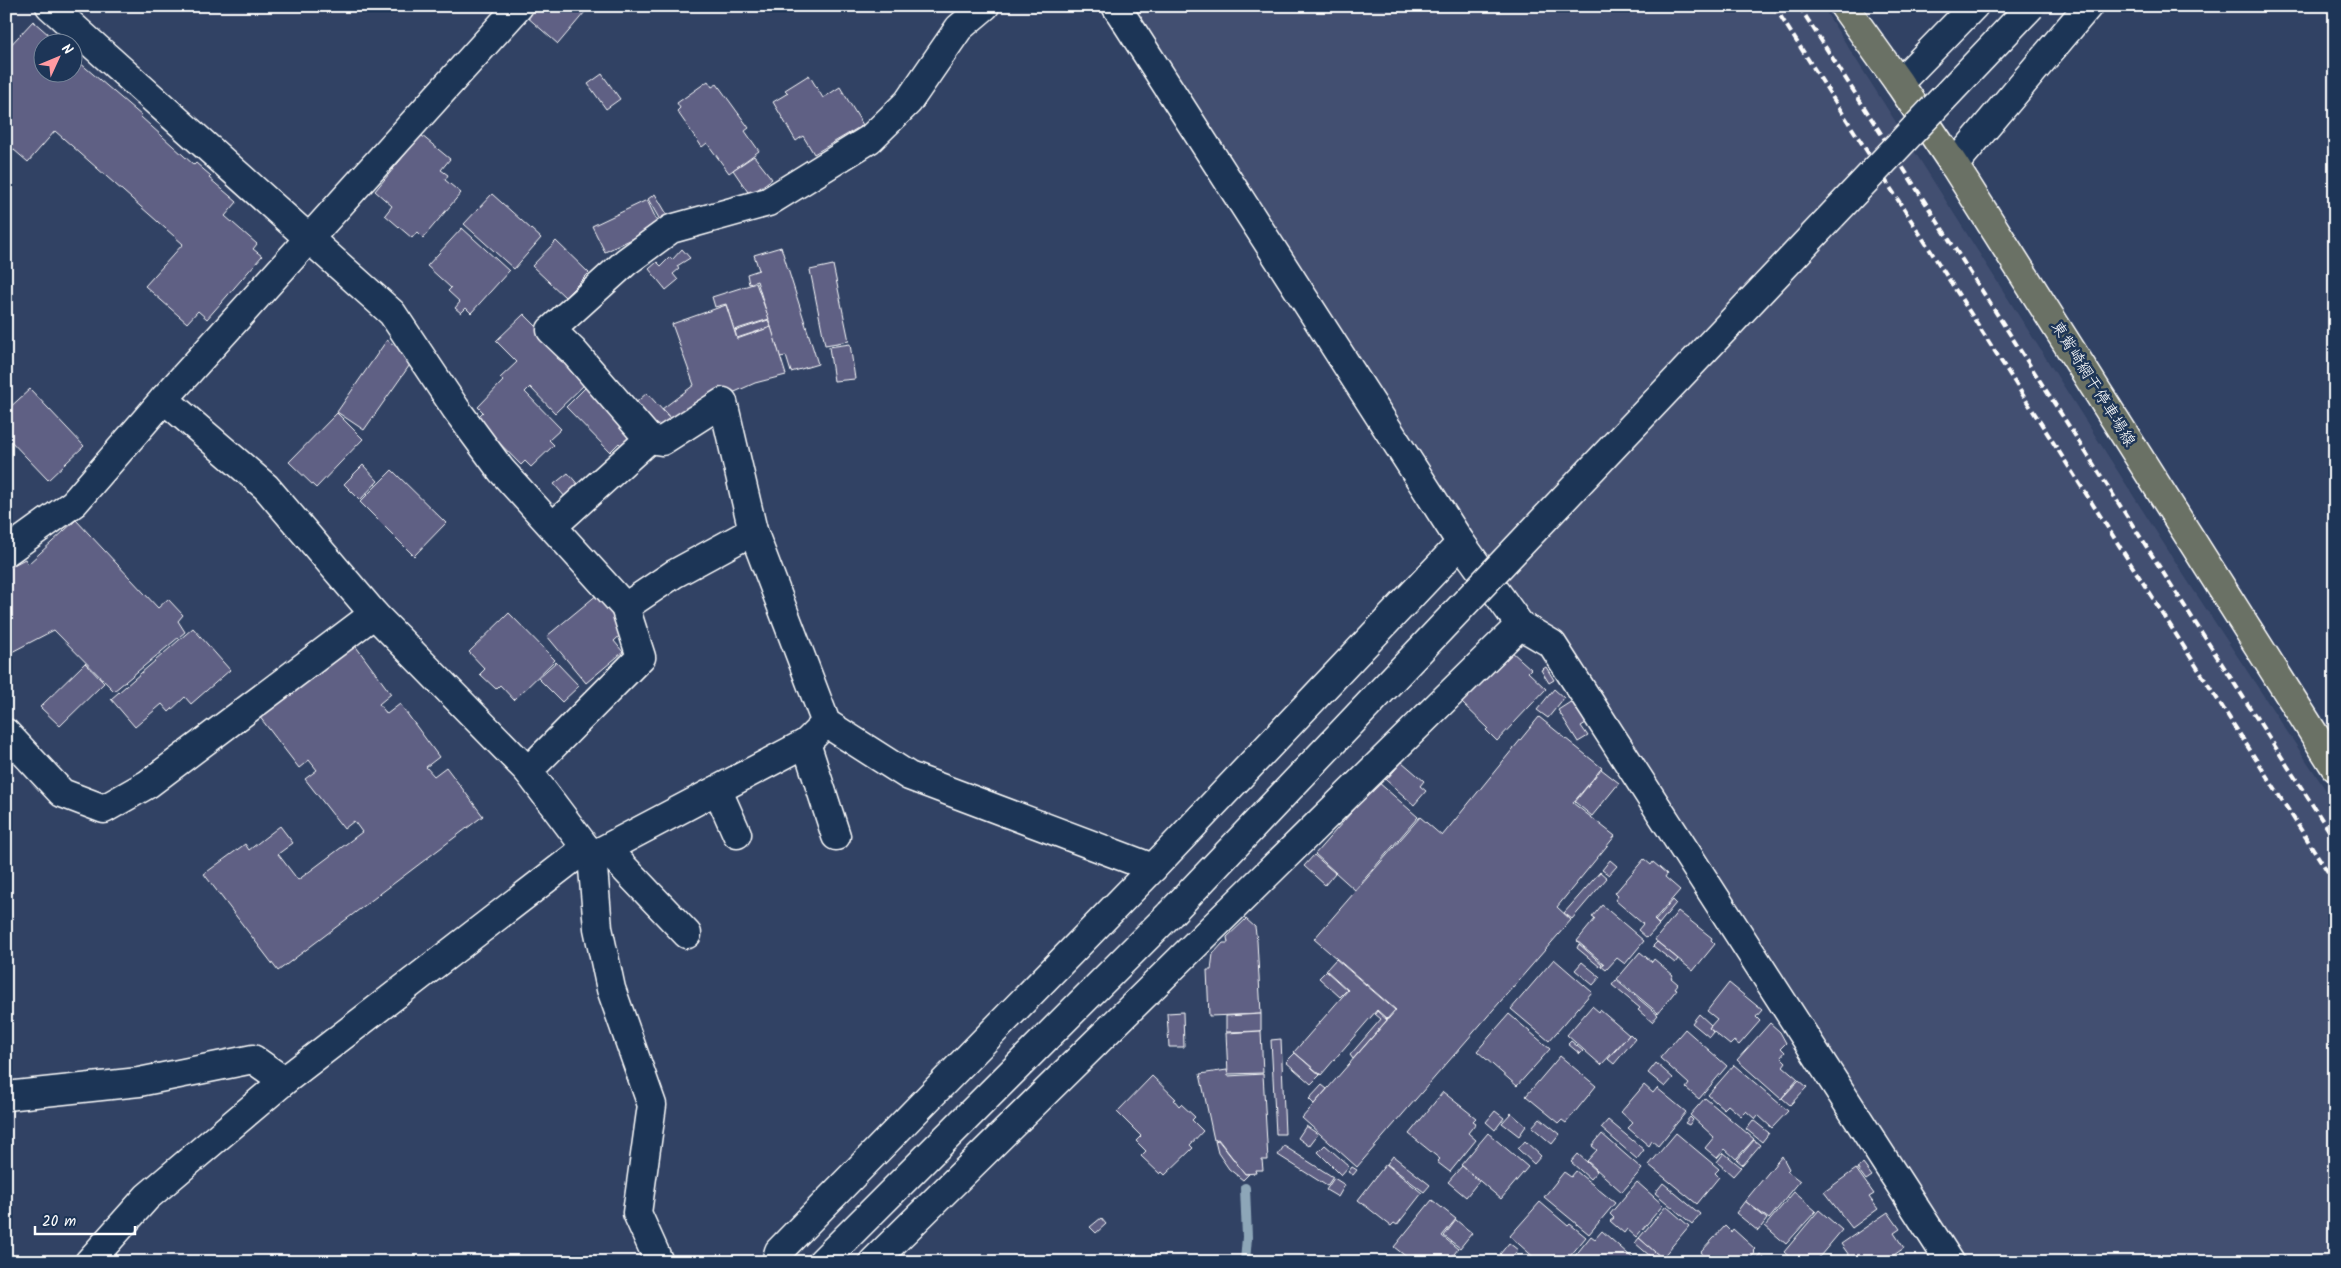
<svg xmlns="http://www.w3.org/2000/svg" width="2341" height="1268" font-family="Kalam,'Klee One',sans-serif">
<rect width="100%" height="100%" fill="#314264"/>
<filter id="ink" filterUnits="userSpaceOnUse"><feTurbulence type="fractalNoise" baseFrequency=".02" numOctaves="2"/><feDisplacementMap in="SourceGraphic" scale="10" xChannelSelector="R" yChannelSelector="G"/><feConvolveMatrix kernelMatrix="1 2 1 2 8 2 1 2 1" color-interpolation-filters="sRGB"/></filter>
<g filter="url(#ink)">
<polygon fill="#434f71" points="1134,6 1822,6 2185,577 2335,804 2335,1262 1962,1262 1444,501 1275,225"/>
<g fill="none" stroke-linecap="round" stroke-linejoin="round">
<polyline stroke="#8da6b8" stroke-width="10" points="1245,1188 1247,1237 1245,1262"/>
</g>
<g fill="#5f6084" stroke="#fff">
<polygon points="534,6 590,6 558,44 526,16"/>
<polygon points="33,21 57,42 42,42 42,72 72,72 72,56 142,116 141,117 194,165 196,163 211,176 209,178 237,202 225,216 257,244 253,249 262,256 207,319 198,311 187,323 145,286 183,244 55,131 28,162 6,143 6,50"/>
<polygon points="602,74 620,99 606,109 588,84"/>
<polygon points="809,75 823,98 840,87 863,125 814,154 803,136 796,141 773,102 788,93 785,90"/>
<polygon points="708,81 712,87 717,84 749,128 745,131 759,151 729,173 707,143 702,147 677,111 680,108 677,103"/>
<polygon points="421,135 450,159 441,170 448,175 445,180 461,193 423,238 417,232 412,238 385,215 392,206 375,191"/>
<polygon points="754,156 772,179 750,195 733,170"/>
<polygon points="492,194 541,238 514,269 464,224"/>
<polygon points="655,194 668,216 660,220 648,199"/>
<polygon points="647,200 657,221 634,238 605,252 592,226"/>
<polygon points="462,228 509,271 471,313 466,308 461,313 455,308 460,302 448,291 451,288 427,266"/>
<polygon points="556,241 589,273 565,297 532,266"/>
<polygon points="781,247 818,364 791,372 786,356 780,357 757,281 749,284 747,274 759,270 754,255"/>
<polygon points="682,249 690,258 677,266 679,269 673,274 678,280 666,290 649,269 657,262 661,266 670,257 672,260"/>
<polygon points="833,265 849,341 825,345 810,270"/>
<polygon points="756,283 769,319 734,330 726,304 715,307 712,297"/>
<polygon points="726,305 737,339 771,327 786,375 755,383 710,403 677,425 662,409 694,385 672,324"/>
<polygon points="524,314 543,333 559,355 557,358 562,362 564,360 587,382 555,413 530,387 525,392 561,429 549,440 554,445 531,467 525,461 521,465 476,419 483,412 478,407 503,381 500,378 517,362 496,341"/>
<polygon points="768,320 771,327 737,338 735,331"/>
<polygon points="387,340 414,359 364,430 337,412"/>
<polygon points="850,344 855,379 834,381 829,347"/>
<polygon points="587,386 631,433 629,442 623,447 619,443 610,452 566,407"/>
<polygon points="30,389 84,446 48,480 6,436 6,411"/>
<polygon points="647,393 675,424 660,437 633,405"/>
<polygon points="337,413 363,439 316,488 289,462"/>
<polygon points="363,465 378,481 360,500 344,484"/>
<polygon points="392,470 446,523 414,556 360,502"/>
<polygon points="568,473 580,487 566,498 554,484"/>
<polygon points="76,520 158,608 168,599 183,615 178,621 185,632 114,691 54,630 6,655 6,569 25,559 28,564"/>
<polygon points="598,594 627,629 614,641 623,652 586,683 547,636"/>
<polygon points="509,613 555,660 514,700 500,685 496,689 480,674 485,669 469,652"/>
<polygon points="193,628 230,670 191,704 185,697 169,712 162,704 135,727 111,699"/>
<polygon points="354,644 391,694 379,704 387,714 400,704 439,757 426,767 434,776 446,767 483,816 278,971 204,874 245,844 249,850 280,826 293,843 278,854 298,880 362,832 354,821 344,829 305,779 317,770 309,760 299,768 259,716"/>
<polygon points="1511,651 1531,669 1528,672 1546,689 1497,741 1486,730 1488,728 1462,703"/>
<polygon points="556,662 579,686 562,702 538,678"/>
<polygon points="85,663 104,683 60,726 40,707"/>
<polygon points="1546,667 1554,680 1549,683 1541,670"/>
<polygon points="1554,689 1564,698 1548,718 1537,710"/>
<polygon points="1572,701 1586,723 1581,726 1588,736 1578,742 1558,710"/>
<polygon points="1539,717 1602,768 1573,803 1615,836 1557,907 1571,920 1357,1167 1302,1118 1396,1010 1314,939 1420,817 1442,836"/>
<polygon points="1397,758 1401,762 1386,780 1381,776"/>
<polygon points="1402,762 1424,781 1420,786 1426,791 1414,805 1386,780"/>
<polygon points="1601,769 1619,783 1592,816 1575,802"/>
<polygon points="1378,782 1418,817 1355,890 1315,854"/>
<polygon points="1314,855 1335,873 1325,885 1304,866"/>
<polygon points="1644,859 1651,865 1653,862 1667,874 1665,877 1680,890 1654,920 1659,925 1647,938 1638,930 1643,924 1615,900 1618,896 1615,893"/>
<polygon points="1610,860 1617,866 1609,875 1602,870"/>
<polygon points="1600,872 1607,878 1572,919 1564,913"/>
<polygon points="1673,900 1676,903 1659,924 1655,921"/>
<polygon points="1602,905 1644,941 1625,964 1617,958 1606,970 1601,966 1604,964 1577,941 1595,919 1592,917"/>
<polygon points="1678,911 1712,938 1711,940 1715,944 1693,971 1655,940"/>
<polygon points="1246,919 1255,927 1257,941 1261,1014 1209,1016 1207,970 1211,970 1213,954 1223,943 1228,943 1227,937"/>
<polygon points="1657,942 1678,959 1675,963 1653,946"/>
<polygon points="1579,944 1602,964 1600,967 1577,948"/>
<polygon points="1640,952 1652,962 1654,959 1673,975 1671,978 1678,984 1675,988 1677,989 1658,1013 1617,979"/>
<polygon points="1336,959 1395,1010 1387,1019 1377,1010 1321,1075 1294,1052 1348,990 1326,970"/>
<polygon points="1554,959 1592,992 1549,1041 1511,1009"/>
<polygon points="1582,962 1600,977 1593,985 1575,970"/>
<polygon points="1326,971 1347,990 1340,997 1319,978"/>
<polygon points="1616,980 1658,1015 1652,1022 1638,1010 1640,1008 1612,985"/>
<polygon points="1729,983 1762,1010 1756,1017 1760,1021 1739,1045 1734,1041 1730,1045 1709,1028 1717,1019 1707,1011"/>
<polygon points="1592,1006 1599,1012 1600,1010 1629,1035 1601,1065 1567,1035"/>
<polygon points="1377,1011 1387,1020 1353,1059 1350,1055 1381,1019 1375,1014"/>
<polygon points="1183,1012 1184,1047 1169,1047 1167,1013"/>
<polygon points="1261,1014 1261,1031 1226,1032 1226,1016"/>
<polygon points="1509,1014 1550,1049 1517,1086 1477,1051"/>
<polygon points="1699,1014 1711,1025 1709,1028 1713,1032 1709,1037 1692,1023"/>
<polygon points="1770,1023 1780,1032 1786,1043 1781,1048 1785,1052 1781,1057 1786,1062 1783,1066 1798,1079 1781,1099 1737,1060"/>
<polygon points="1685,1029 1727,1066 1699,1099 1686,1088 1689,1084 1660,1058"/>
<polygon points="1261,1031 1263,1073 1228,1074 1226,1033"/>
<polygon points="1630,1034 1635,1039 1614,1064 1608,1059"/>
<polygon points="1281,1039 1285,1134 1276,1134 1271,1040"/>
<polygon points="1571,1041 1583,1051 1580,1054 1568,1044"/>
<polygon points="1295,1053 1320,1075 1311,1084 1286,1062"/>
<polygon points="1560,1056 1596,1086 1566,1123 1562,1120 1559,1123 1526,1096"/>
<polygon points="1656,1063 1673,1078 1665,1087 1648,1073"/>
<polygon points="1734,1065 1788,1111 1772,1128 1758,1115 1755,1119 1746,1111 1741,1116 1728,1105 1724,1109 1708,1095"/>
<polygon points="1227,1070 1228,1076 1263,1074 1268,1160 1262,1160 1263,1170 1255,1170 1256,1173 1245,1174 1218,1139 1214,1140 1200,1074"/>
<polygon points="1152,1076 1176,1099 1174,1100 1179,1106 1181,1104 1195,1117 1192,1120 1203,1131 1190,1145 1193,1148 1165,1175 1162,1172 1160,1174 1141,1156 1146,1151 1136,1141 1141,1136 1117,1112"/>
<polygon points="1799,1080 1807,1087 1790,1105 1782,1098"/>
<polygon points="1322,1085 1327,1089 1314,1104 1309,1099"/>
<polygon points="1644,1085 1653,1093 1657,1088 1686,1112 1658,1146 1652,1141 1649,1146 1628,1128 1633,1123 1621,1112"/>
<polygon points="1443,1092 1476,1118 1473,1121 1476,1123 1468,1133 1476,1140 1450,1172 1437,1162 1440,1159 1409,1134"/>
<polygon points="1705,1098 1754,1139 1736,1159 1725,1149 1717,1158 1705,1148 1714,1137 1690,1115"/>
<polygon points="1495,1111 1504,1118 1495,1130 1486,1122"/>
<polygon points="1511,1113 1526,1126 1519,1136 1502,1123"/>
<polygon points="1690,1117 1693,1120 1689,1125 1685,1123"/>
<polygon points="1540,1118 1560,1134 1552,1144 1532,1127"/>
<polygon points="1608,1120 1644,1150 1637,1159 1601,1128"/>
<polygon points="1753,1120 1769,1133 1762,1142 1746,1129"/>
<polygon points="1306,1126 1318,1134 1309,1146 1298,1138"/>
<polygon points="1488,1133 1528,1167 1501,1199 1461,1165"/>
<polygon points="1676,1133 1719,1169 1715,1173 1719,1177 1697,1204 1649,1165"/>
<polygon points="1602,1134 1642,1169 1622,1192 1587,1161 1597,1150 1592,1146"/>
<polygon points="1218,1140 1245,1174 1249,1174 1243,1180 1229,1169 1218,1153 1215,1141"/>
<polygon points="1754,1140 1760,1145 1743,1165 1737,1160"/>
<polygon points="1525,1141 1541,1156 1534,1164 1518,1149"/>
<polygon points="1325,1145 1349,1166 1341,1175 1318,1152"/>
<polygon points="1284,1146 1333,1177 1327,1186 1278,1155"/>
<polygon points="1724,1153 1741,1167 1733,1176 1717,1162"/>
<polygon points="1578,1154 1597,1171 1590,1179 1571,1162"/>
<polygon points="1393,1156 1430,1185 1424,1192 1387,1164"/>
<polygon points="1782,1156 1789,1169 1787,1171 1800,1181 1769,1219 1745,1201"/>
<polygon points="1386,1164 1422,1193 1397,1225 1394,1223 1391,1226 1358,1200"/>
<polygon points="1863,1164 1872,1176 1866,1180 1857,1168"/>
<polygon points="1462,1166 1479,1181 1466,1197 1448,1182"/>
<polygon points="1352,1167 1357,1170 1353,1175 1348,1172"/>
<polygon points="1856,1169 1874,1194 1869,1197 1878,1209 1852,1228 1824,1192"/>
<polygon points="1576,1171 1615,1203 1589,1234 1544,1197 1564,1172 1571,1177"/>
<polygon points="1334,1178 1345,1185 1338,1197 1326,1190"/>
<polygon points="1637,1182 1663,1205 1636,1237 1627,1229 1624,1233 1610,1221 1614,1218 1610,1214"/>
<polygon points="1663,1183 1700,1214 1692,1224 1655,1193"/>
<polygon points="1794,1192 1816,1211 1786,1244 1765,1226"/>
<polygon points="1432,1200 1456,1219 1442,1236 1458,1249 1448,1262 1444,1262 1438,1257 1434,1262 1413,1262 1394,1247"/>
<polygon points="1745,1201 1767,1219 1758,1231 1736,1213"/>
<polygon points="1540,1202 1568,1226 1570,1224 1586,1237 1565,1262 1539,1262 1510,1236"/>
<polygon points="1666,1206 1689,1226 1662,1258 1639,1238"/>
<polygon points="1819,1210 1842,1230 1815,1262 1795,1262 1784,1252"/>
<polygon points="1888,1212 1900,1229 1894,1233 1904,1248 1884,1262 1854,1262 1841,1244"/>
<polygon points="1101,1218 1106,1224 1096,1233 1090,1227"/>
<polygon points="1456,1220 1472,1233 1460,1248 1444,1236"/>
<polygon points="1725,1226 1731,1232 1733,1229 1755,1249 1753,1251 1755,1253 1747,1262 1706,1262 1702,1258 1704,1256 1701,1252"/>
<polygon points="1602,1231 1637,1262 1570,1262 1591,1236 1595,1239"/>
<polygon points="1639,1238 1663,1259 1660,1262 1657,1262 1635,1243"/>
<polygon points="1509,1243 1518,1250 1508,1261 1500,1254"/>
<polygon points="1760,1254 1768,1262 1753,1262"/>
</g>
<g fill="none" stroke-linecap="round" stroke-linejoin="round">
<g stroke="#fff" stroke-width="31">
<g id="minor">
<polyline points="50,6 392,313 456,409 501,470 625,607 641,657 528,771"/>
<polyline points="1116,6 1461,543 1520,625 1552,644 1950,1262"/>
<polyline points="1899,83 1974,6"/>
<polyline points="1954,165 2088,6"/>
<polyline points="164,399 266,487 374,614 528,771 592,856 598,928 611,989 652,1105 637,1213 659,1262"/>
<polyline points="649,439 662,441 723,402 753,531 826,723 909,776 1153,868"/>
<polyline points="553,526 649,439 573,351 551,330 626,262 671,229 768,202 870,139 908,102 959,28 985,6"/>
<polyline points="6,552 74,503 164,399 519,6"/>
<polyline points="625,607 674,574 753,531"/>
<polyline points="6,733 62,793 104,809 148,784 374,614"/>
<polyline points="806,743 836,836"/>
<polyline points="718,791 737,834"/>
<polyline points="607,850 687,934"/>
<polyline points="592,856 806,743 826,723"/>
<polyline points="6,1096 139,1082 253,1059 284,1081"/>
<polyline points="89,1262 147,1197 284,1081 586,848"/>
<polyline points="776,1262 779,1251 1153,868 1461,543"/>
<polyline points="822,1262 1170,914"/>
<polyline points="873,1262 1520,625"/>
</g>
</g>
<g stroke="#fff" stroke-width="31">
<polyline id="major" points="1844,6 1899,83 1954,165 2335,767"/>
</g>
<use href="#minor" stroke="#1d3557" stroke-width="28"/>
<use href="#major" stroke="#6b7165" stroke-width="28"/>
<g stroke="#fff" stroke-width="4" stroke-dasharray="8 4" stroke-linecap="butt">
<polyline points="1774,6 2335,883"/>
<polyline points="1799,6 2335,840"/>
</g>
<g stroke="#fff" stroke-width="31" stroke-linecap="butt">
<polyline id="minor-bridge" points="1170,914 2031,6"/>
</g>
<use href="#minor-bridge" stroke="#1d3557" stroke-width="28"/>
</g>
</g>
<g text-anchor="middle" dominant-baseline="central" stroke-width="5" stroke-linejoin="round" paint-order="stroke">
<g font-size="16" fill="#fff" stroke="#1d3557">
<text transform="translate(2093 384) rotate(58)">東觜崎網干停車場線</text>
</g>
</g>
<rect width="2341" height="1268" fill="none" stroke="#1d3557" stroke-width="25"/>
<rect x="12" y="12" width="2316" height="1243" fill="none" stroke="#fff" stroke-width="2" filter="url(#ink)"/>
<g transform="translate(58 58) rotate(46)"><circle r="24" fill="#1d3557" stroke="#77869a"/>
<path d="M0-4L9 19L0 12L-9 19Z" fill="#ff9aa2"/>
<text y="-8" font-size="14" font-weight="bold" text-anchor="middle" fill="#ffffff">N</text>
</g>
<path d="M35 1226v8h100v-8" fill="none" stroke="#ffffff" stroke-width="2.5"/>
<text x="42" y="1226" font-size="15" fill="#ffffff" stroke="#1d3557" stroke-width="4" paint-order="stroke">20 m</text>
</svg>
